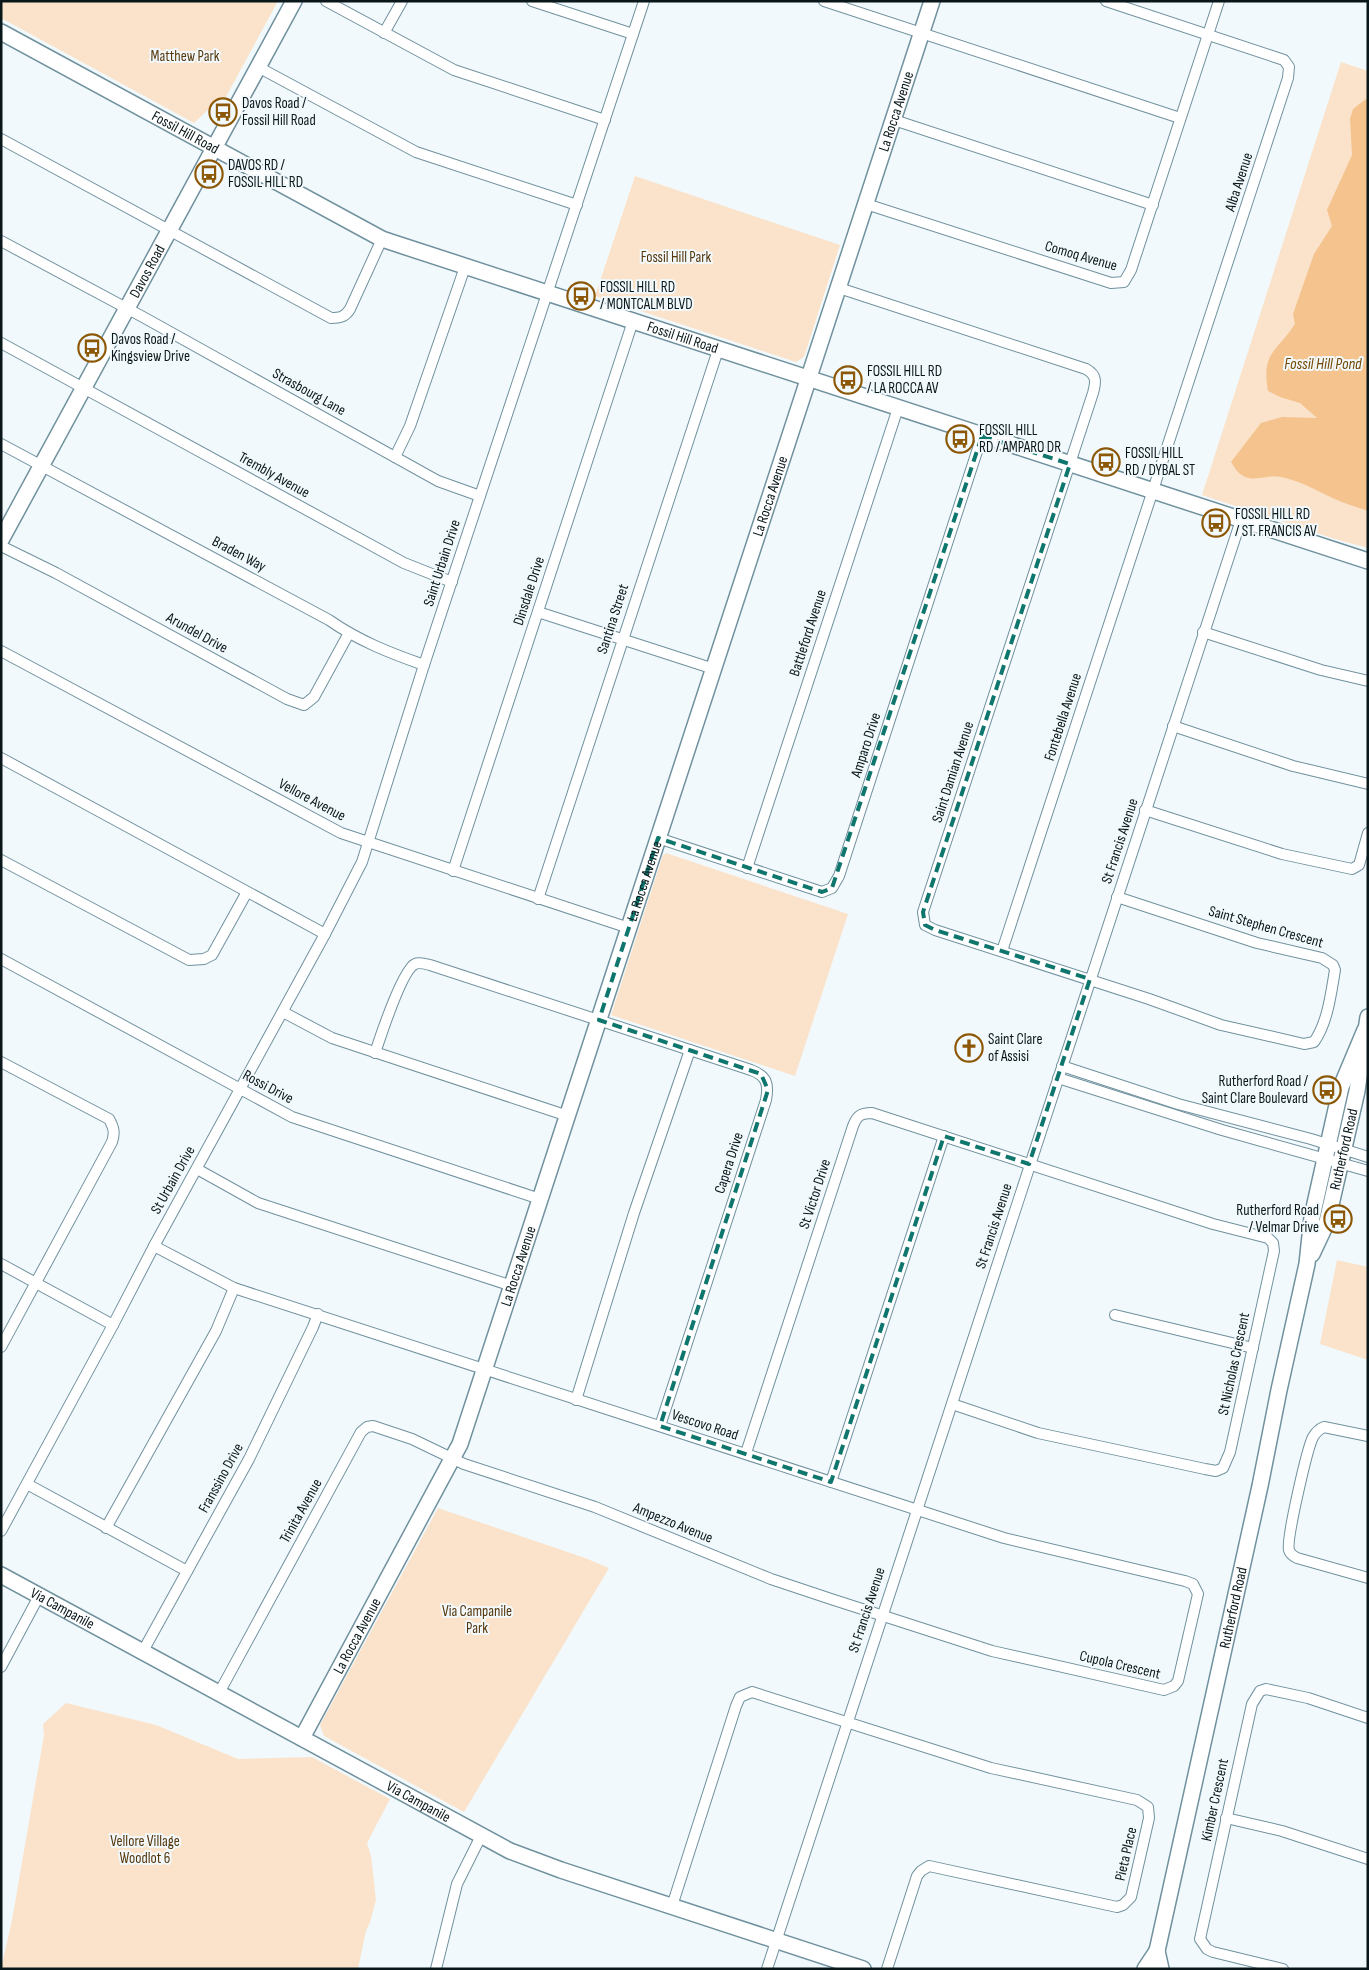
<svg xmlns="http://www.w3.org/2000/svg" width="1369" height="1970" font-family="'Sofia Sans Condensed',sans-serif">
<rect width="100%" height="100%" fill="#f2f9fc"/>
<g fill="#fae3ca">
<polygon points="1,1 278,1 221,106 209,109 194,123 1,18"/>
<polygon points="1341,62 1368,71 1368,548 1335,539 1202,495"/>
<polygon points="635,176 840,245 804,357 796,362 595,296"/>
<polygon points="666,853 848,914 795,1076 611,1015 663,855"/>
<polygon points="1337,1260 1368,1267 1368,1360 1320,1344"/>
<polygon points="438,1508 585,1558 609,1568 464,1812 324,1736 320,1725"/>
<polygon points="66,1703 156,1725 238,1759 312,1757 390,1799 367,1843 371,1856 376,1900 370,1922 366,1931 358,1969 1,1969 12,1920 44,1735 43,1724"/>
</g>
<path fill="#f4c38e" d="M1366,99L1368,100V511C1357,507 1346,504 1335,499C1317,491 1301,481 1281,477C1259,473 1247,490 1231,462L1261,423L1282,417L1317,418L1300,403L1280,397L1268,391C1261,352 1277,352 1295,324L1293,314L1314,254L1332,226L1327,210L1352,155L1350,119L1353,109Z"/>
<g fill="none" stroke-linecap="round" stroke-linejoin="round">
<g stroke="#70919e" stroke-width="12">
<g id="street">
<polyline points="326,1 454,70 605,120"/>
<polyline points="532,1 633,34"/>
<polyline points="824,1 1180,118"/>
<polyline points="384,33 402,1"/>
<polyline points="258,67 416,152 577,205"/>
<polyline points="894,120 1153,205"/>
<path d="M1,139L331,318C340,318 345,317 350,309L382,239"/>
<polyline points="866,204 1111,283 1124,282 1131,270 1219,1"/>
<polyline points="1,241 143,317 438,481 480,496"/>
<path d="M839,288L1086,369C1097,375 1096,382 1093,393L923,912L925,925L935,930L1149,999L1221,1025L1304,1044L1314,1042C1328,1022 1331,993 1335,970L1333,965L1322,958L1257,943L1117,897"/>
<polyline points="1,343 404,563 452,582"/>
<path d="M1,444L329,620C359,641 390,653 424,665"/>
<polyline points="395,457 410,426 465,267"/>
<polyline points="1,546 56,573 287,699 304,705 314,697 349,633"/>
<polyline points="538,612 714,669"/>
<polyline points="1203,632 1321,670 1368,681"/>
<polyline points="1,651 341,833 629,928"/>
<polyline points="1173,726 1293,766 1368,784"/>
<polyline points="1,758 325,934"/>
<polyline points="1145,810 1282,854 1352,869 1359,865 1368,833"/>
<polyline points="658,838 822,892 832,888 839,876 982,436"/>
<polyline points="1,860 189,960 204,959 212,955 247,892"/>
<polyline points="747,868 898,408"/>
<polyline points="453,871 633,321"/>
<polyline points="538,899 718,350"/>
<polyline points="1002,951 1288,78 1289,67 1284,60 1106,1"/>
<polyline points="1,959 292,1117 540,1199"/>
<polyline points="283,1012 332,1038 568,1116"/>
<path d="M375,1053C380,1038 402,970 415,964C419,962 426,964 430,965L751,1070C767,1076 769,1084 766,1100L660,1426"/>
<path d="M1,1062L109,1119C114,1128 115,1133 112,1142L1,1347"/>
<polyline points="1062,1066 1178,1104 1311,1139 1368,1157"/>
<polyline points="1058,1078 1222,1130 1368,1171"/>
<polyline points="197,1169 258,1203 512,1286"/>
<polyline points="154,1246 234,1288 1004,1538 1185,1581 1193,1584 1198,1594 1178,1681 1174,1686 1164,1690 992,1651 831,1599 771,1579 595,1507 464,1464 412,1439 373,1426 367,1427 361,1432 219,1693"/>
<polyline points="1,1264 113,1325"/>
<polyline points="1115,1315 1253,1348"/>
<polyline points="576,1400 634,1213 690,1050"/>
<path d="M1368,1436L1324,1427C1319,1429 1316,1432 1313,1437C1307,1449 1286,1540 1289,1550C1290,1554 1293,1556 1297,1558L1368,1578"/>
<path d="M746,1453L853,1126C857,1116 860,1113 872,1113L1213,1224L1268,1238L1273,1243L1274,1251L1230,1452L1223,1468L1216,1471L1205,1469L1038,1433L952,1404"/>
<polyline points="831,1482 944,1136"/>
<polyline points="27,1484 187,1571"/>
<polyline points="106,1528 216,1331 234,1288"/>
<polyline points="1,1531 113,1325 154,1246 325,934 362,862 424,665 644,1"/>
<polyline points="143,1651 249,1459 313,1327 318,1314"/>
<polyline points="1,1667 39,1596"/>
<polyline points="1226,1818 1282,1831 1368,1859"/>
<polyline points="672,1906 736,1706 740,1697 752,1692 991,1768 1137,1800 1148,1807 1149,1818 1131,1897 1123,1905 1117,1907 929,1866 921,1871 917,1876 887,1969"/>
<polyline points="436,1969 457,1884 481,1836"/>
<polyline points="767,1969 1241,520"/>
<polyline points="1283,1969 1213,1952 1207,1949 1200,1939 1252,1704 1260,1691 1266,1689 1308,1698 1368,1718"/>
</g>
</g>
<g stroke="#70919e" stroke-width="18">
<g id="secondary">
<path id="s1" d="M1,32L382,239L394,243L1368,561"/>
<path id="s2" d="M1,540L294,1"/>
<path id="s3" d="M1312,1254L1327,1222L1357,1091L1368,1017"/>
<path id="s4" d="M1,1575L510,1851L561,1870L863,1969"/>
<path id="s5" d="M302,1738L460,1444L932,1"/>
<polyline points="1145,1969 1157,1951"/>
<path id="s6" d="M1161,1969L1157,1951L1260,1486L1279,1390L1307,1264L1312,1217L1341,1087L1365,1030"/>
</g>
</g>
<use href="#street" stroke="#fff" stroke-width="10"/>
<use href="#secondary" stroke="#fff" stroke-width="15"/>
</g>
<path fill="none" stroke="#0f766e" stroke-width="4" stroke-dasharray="10 6" stroke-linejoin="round" d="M982,436L1070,464L923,912L925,925L935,930L1090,979L1029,1164L944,1136L831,1482L660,1426L768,1090L761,1074L599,1020L658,838L822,892L832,888Z"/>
<defs>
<g id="bus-ring" transform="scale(1.4375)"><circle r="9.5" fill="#f2f9fc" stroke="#8c5806" stroke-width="1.5"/><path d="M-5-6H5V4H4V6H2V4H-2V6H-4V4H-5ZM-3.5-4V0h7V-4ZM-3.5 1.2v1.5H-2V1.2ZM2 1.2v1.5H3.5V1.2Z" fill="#8c5806"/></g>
<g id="church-ring" transform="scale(1.4375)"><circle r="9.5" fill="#f2f9fc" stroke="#8c5806" stroke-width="1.5"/><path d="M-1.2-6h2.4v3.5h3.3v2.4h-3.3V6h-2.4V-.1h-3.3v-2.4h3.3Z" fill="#8c5806"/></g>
</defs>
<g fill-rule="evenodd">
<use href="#bus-ring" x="223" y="112"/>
<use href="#bus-ring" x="209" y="174"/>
<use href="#bus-ring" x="581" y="296"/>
<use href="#bus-ring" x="92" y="348"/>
<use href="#bus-ring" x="848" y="380"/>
<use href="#bus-ring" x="960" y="439"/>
<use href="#bus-ring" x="1106" y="462"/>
<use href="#bus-ring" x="1216" y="523"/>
<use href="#church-ring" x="969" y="1048"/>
<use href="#bus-ring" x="1327" y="1090"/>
<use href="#bus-ring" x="1338" y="1219"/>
</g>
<g text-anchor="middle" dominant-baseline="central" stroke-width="4" stroke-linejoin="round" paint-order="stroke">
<g font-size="15" fill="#56360b" stroke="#f2f9fc">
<text x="185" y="56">Matthew Park</text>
<text x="676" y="257">Fossil Hill Park</text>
<text x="477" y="1611">Via Campanile<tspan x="477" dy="17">Park</tspan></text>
<text x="145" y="1841">Vellore Village<tspan x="145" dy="17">Woodlot 6</tspan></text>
</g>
<g font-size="15" fill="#09171b" stroke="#f2f9fc" text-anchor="start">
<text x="242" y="103">Davos Road /<tspan x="242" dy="17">Fossil Hill Road</tspan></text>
<text x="228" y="165">DAVOS RD /<tspan x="228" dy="17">FOSSIL HILL RD</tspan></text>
<text x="600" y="287">FOSSIL HILL RD<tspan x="600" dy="17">/ MONTCALM BLVD</tspan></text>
<text x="111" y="339">Davos Road /<tspan x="111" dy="17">Kingsview Drive</tspan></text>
<text x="867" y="371">FOSSIL HILL RD<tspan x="867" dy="17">/ LA ROCCA AV</tspan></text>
<text x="979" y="430">FOSSIL HILL<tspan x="979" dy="17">RD / AMPARO DR</tspan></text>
<text x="1125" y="453">FOSSIL HILL<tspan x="1125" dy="17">RD / DYBAL ST</tspan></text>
<text x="1235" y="514">FOSSIL HILL RD<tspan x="1235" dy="17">/ ST. FRANCIS AV</tspan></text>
<text x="988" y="1039">Saint Clare<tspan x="988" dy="17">of Assisi</tspan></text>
<text x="1308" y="1081" text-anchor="end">Rutherford Road /<tspan x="1308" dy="17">Saint Clare Boulevard</tspan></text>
<text x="1319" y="1210" text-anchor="end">Rutherford Road<tspan x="1319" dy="17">/ Velmar Drive</tspan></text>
</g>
<g font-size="15" fill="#09171b" stroke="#f2f9fc">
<text stroke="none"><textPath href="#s5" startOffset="1736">La Rocca Avenue</textPath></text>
<text stroke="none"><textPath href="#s1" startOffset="210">Fossil Hill Road</textPath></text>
<text transform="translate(1239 182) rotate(-72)">Alba Avenue</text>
<text transform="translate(1081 256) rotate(16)">Comoq Avenue</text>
<text stroke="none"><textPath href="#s2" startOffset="306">Davos Road</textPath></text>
<text stroke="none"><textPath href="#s1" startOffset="750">Fossil Hill Road</textPath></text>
<text transform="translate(309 392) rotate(29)">Strasbourg Lane</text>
<text transform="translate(274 475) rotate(29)">Trembly Avenue</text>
<text stroke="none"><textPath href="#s5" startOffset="1331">La Rocca Avenue</textPath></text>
<text transform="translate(239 554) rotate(28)">Braden Way</text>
<text transform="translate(442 563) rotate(-72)">Saint Urbain Drive</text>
<text transform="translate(529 591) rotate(-72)">Dinsdale Drive</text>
<text transform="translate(613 619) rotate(-72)">Santina Street</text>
<text transform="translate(197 633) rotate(29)">Arundel Drive</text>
<text transform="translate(808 633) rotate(-72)">Battleford Avenue</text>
<text transform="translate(1063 717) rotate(-72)">Fontebella Avenue</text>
<text transform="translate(866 745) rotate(-72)">Amparo Drive</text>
<text transform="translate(953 772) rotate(-72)">Saint Damian Avenue</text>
<text transform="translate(312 800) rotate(28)">Vellore Avenue</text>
<text transform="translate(1120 841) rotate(-72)">St Francis Avenue</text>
<text stroke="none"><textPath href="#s5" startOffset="926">La Rocca Avenue</textPath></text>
<text transform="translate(1266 927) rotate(16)">Saint Stephen Crescent</text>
<text transform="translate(268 1087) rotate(28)">Rossi Drive</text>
<text stroke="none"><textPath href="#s3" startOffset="110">Rutherford Road</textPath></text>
<text transform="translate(729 1163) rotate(-72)">Capera Drive</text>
<text transform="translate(173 1180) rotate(-61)">St Urbain Drive</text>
<text transform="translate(815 1194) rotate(-72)">St Victor Drive</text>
<text transform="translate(994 1226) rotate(-72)">St Francis Avenue</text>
<text stroke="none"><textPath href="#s5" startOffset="521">La Rocca Avenue</textPath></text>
<text transform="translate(1234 1364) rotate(-78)">St Nicholas Crescent</text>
<text transform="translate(705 1425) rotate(18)">Vescovo Road</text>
<text transform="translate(221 1478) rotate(-61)">Franssino Drive</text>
<text transform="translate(301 1511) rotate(-61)">Trinita Avenue</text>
<text transform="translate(673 1523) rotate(22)">Ampezzo Avenue</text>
<text stroke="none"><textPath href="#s4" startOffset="70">Via Campanile</textPath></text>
<text stroke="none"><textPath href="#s6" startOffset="370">Rutherford Road</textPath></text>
<text transform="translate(867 1610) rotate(-72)">St Francis Avenue</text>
<text stroke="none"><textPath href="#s5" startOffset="116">La Rocca Avenue</textPath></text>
<text transform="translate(1120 1665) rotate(13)">Cupola Crescent</text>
<text transform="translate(1215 1800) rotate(-78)">Kimber Crescent</text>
<text stroke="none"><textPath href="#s4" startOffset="475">Via Campanile</textPath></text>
<text transform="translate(1126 1854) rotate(-77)">Pieta Place</text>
</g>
<g font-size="16" font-style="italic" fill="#734601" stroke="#f2f9fc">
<text x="1323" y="364">Fossil Hill Pond</text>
</g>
</g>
<rect width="1369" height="1970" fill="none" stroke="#09171b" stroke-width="5"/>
</svg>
